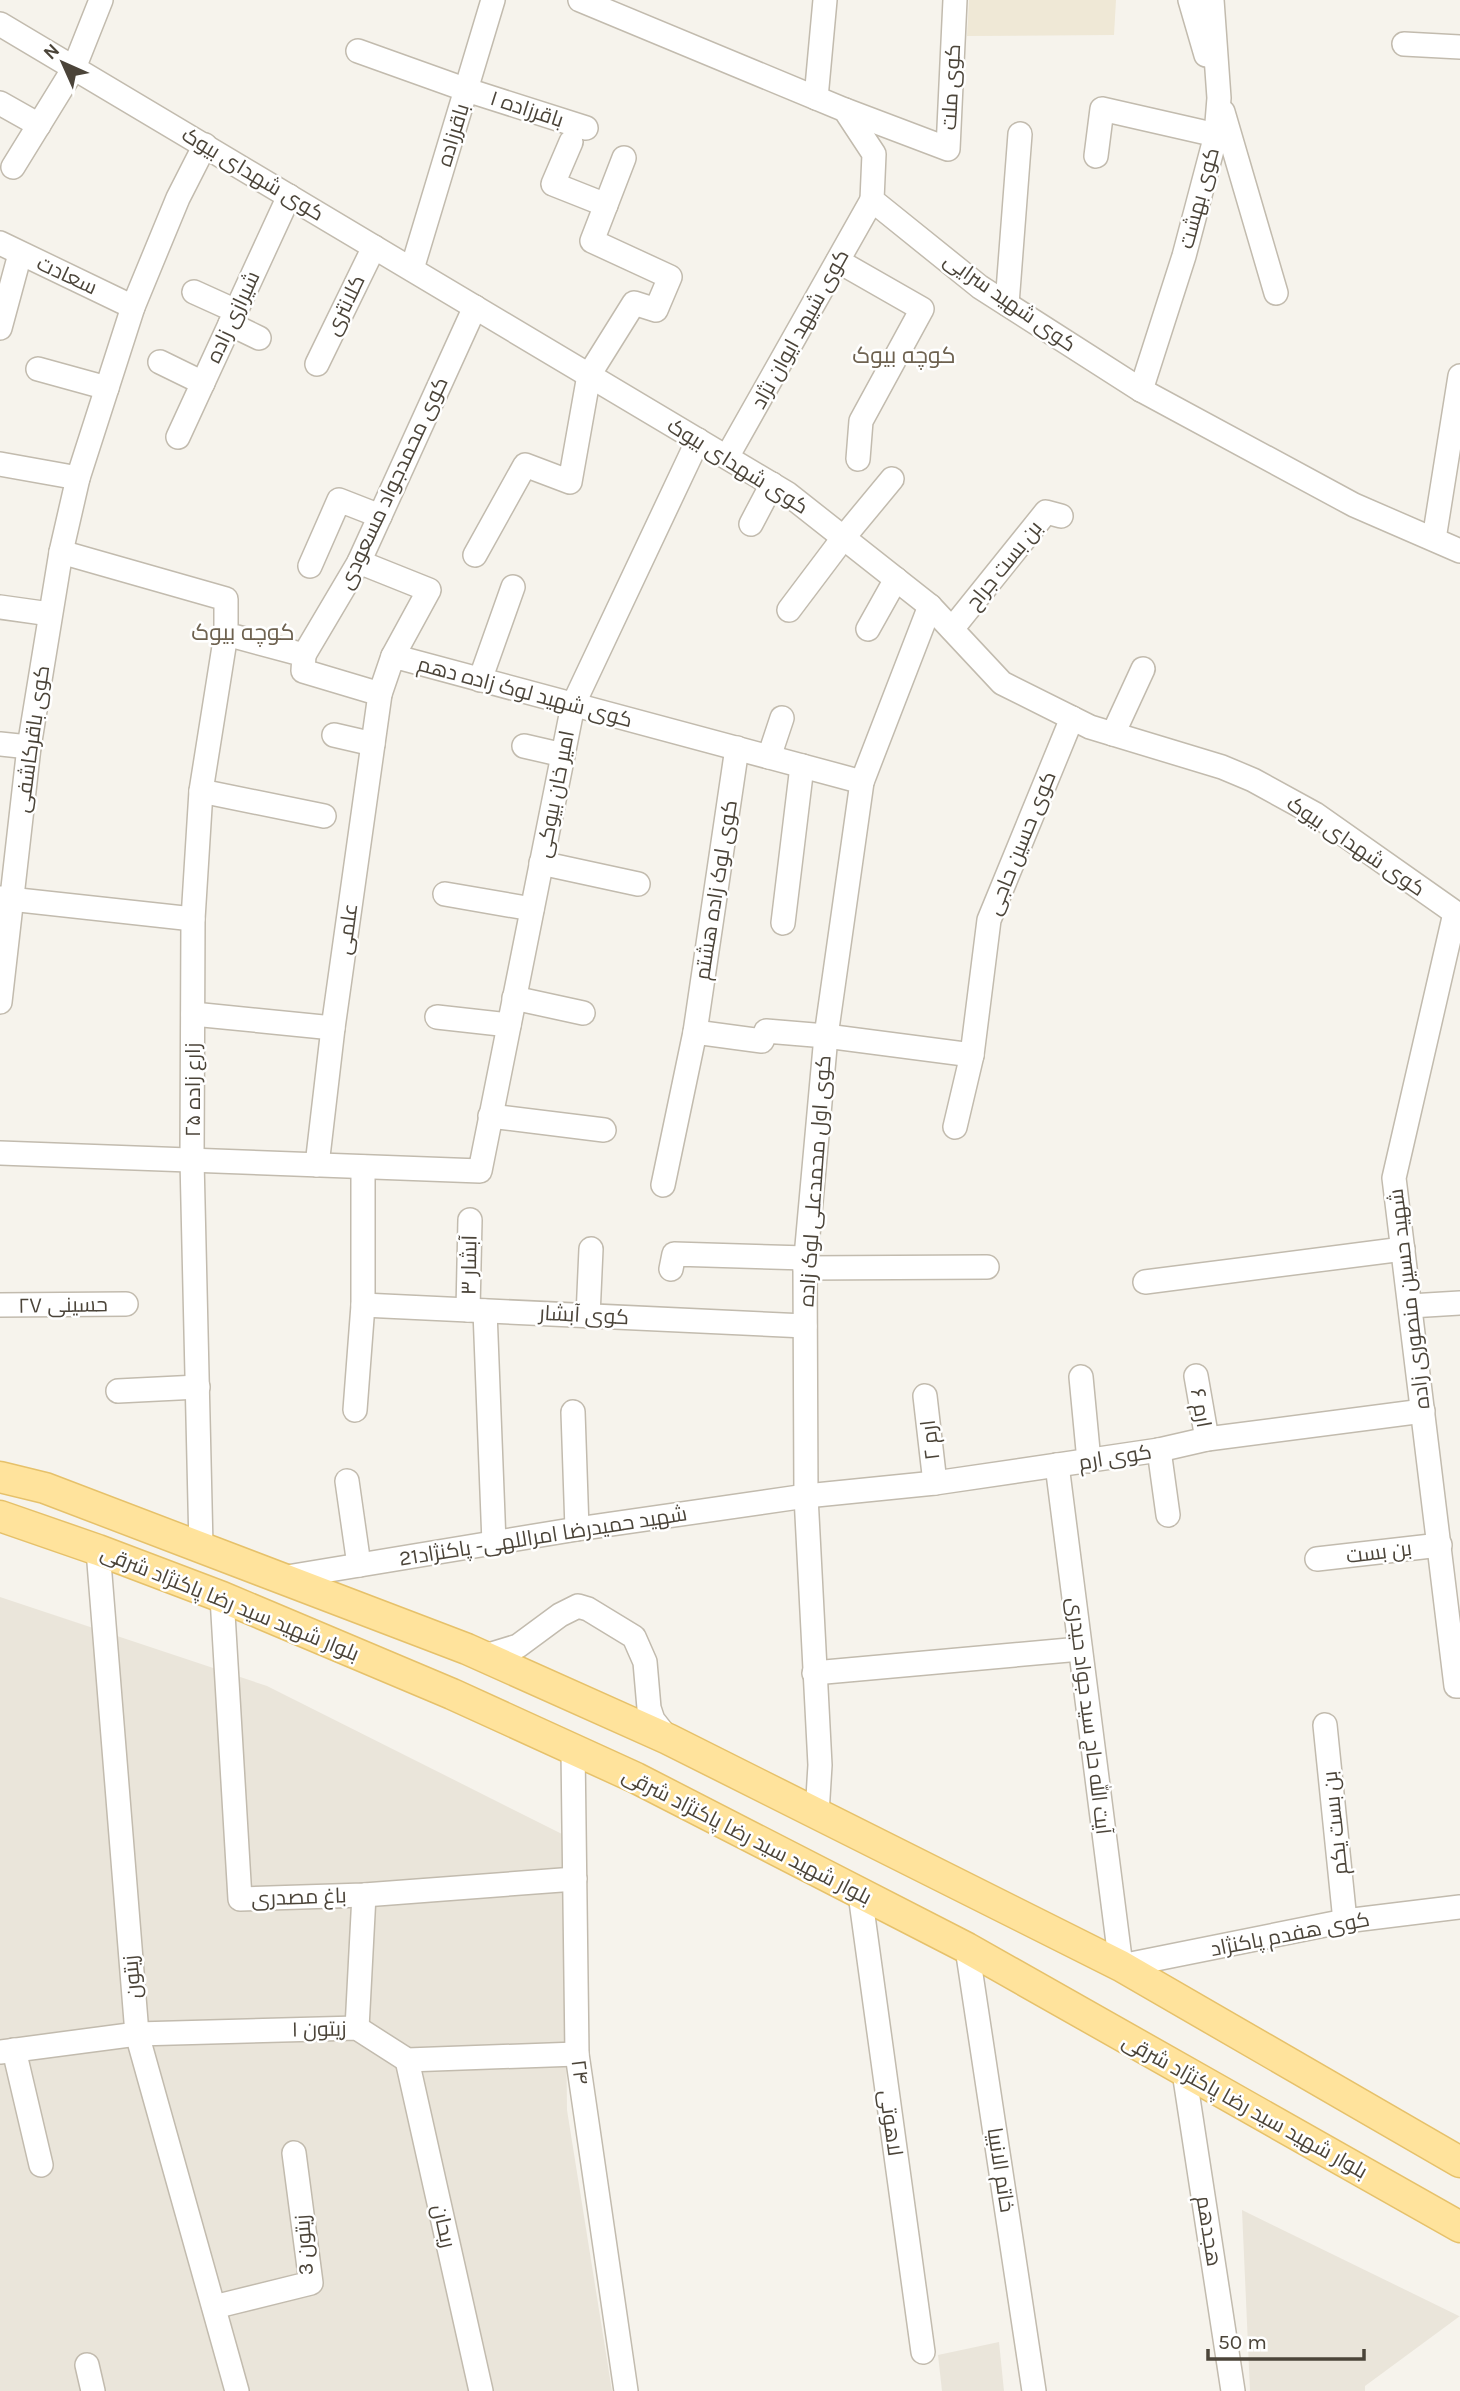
<svg xmlns="http://www.w3.org/2000/svg" width="1460" height="2391" font-family="Karla,Cairo,sans-serif">
<rect width="100%" height="100%" fill="#f6f3ec"/>
<g fill="#eae5da">
<polygon points="0,1597 267,1686 564,1835 567,2110 612,2391 0,2391"/>
<polygon points="1242,2210 1459,2316 1460,2316 1365,2386 1365,2391 1250,2391"/>
<polygon points="999,2342 1004,2391 942,2391 938,2355"/>
</g>
<polygon fill="#efe8d6" points="969,0 1116,0 1114,35 967,36"/>
<g fill="none" stroke-linecap="round" stroke-linejoin="round">
<g stroke="#c2bbae" stroke-width="26">
<g id="minor">
<polyline points="580,0 845,110 874,154 872,200 980,287 1141,390 1354,505 1460,551"/>
<polyline points="1190,0 1206,55"/>
<polyline points="0,24 788,494 930,606 1002,683 1090,727 1222,767 1253,780 1315,814 1460,916"/>
<polyline points="1404,44 1460,47"/>
<polyline points="358,51 467,90 586,128"/>
<polyline points="816,98 825,0"/>
<polyline points="0,103 39,125"/>
<polyline points="845,110 948,149 955,0"/>
<polyline points="1223,112 1276,293"/>
<polyline points="571,142 553,184 606,205"/>
<polyline points="1096,156 1102,109 1216,135"/>
<polyline points="13,167 74,68 101,0"/>
<polyline points="0,243 133,307"/>
<polyline points="838,261 922,309 861,421 858,459"/>
<polyline points="412,269 493,0"/>
<polyline points="194,292 236,311"/>
<polyline points="1007,304 1020,134"/>
<polyline points="230,324 259,338"/>
<polyline points="0,328 20,254"/>
<polyline points="160,362 203,383"/>
<polyline points="317,364 374,247"/>
<polyline points="38,369 107,388"/>
<polyline points="1141,390 1184,256 1216,135 1219,98 1212,0"/>
<polyline points="178,437 289,196"/>
<polyline points="727,457 872,200"/>
<polyline points="0,464 78,478"/>
<polyline points="751,524 772,484"/>
<polyline points="1434,539 1460,376"/>
<polyline points="61,552 226,599 226,634 304,655 303,671 380,694 393,656 862,782"/>
<polyline points="475,555 525,465 570,482 589,375 634,303 656,310 670,277 592,241 624,158"/>
<polyline points="359,562 429,590 393,656"/>
<polyline points="310,566 339,500 380,516"/>
<polyline points="0,607 50,614"/>
<polyline points="789,610 844,537 892,479"/>
<polyline points="868,629 896,579"/>
<polyline points="952,629 1046,512 1061,516"/>
<polyline points="304,655 359,562 475,307"/>
<polyline points="480,680 513,587"/>
<polyline points="1113,734 1143,669"/>
<polyline points="334,735 373,744"/>
<polyline points="0,744 29,747"/>
<polyline points="524,746 563,755"/>
<polyline points="769,757 782,718"/>
<polyline points="201,791 324,816"/>
<polyline points="541,863 638,884"/>
<polyline points="445,894 532,909"/>
<polyline points="0,898 193,919"/>
<polyline points="1455,913 1394,1178 1456,1686 1460,1686"/>
<polyline points="783,923 802,766"/>
<polyline points="514,998 583,1013"/>
<polyline points="0,1002 29,747 61,552 78,478 133,307 178,198 205,145"/>
<polyline points="193,1014 333,1028"/>
<polyline points="437,1017 509,1025"/>
<polyline points="695,1032 737,748"/>
<polyline points="490,1116 604,1130"/>
<polyline points="955,1127 972,1055 989,920 1072,718"/>
<polyline points="0,1153 480,1171 573,705 698,440"/>
<polyline points="317,1165 333,1028 380,694"/>
<polyline points="663,1185 695,1032 762,1041 766,1031 826,1036 972,1055"/>
<polyline points="805,1268 987,1267"/>
<polyline points="671,1269 674,1254 806,1258"/>
<polyline points="1145,1282 1403,1249"/>
<polyline points="0,1305 126,1304"/>
<polyline points="363,1305 805,1326"/>
<polyline points="1410,1306 1460,1303"/>
<polyline points="468,1310 470,1220"/>
<polyline points="485,1311 494,1543"/>
<polyline points="588,1316 591,1249"/>
<polyline points="1196,1376 1207,1439"/>
<polyline points="1081,1377 1089,1461"/>
<polyline points="118,1391 198,1387"/>
<polyline points="925,1396 935,1483"/>
<polyline points="355,1410 363,1305 363,1167"/>
<polyline points="573,1412 577,1529"/>
<polyline points="1159,1450 1168,1515"/>
<polyline points="1057,1465 1121,1966 1345,1921 1460,1907"/>
<polyline points="347,1481 359,1565"/>
<polyline points="201,1547 192,1160 193,919 201,791 226,634"/>
<polyline points="98,1550 137,2034 237,2391"/>
<polyline points="1317,1559 1440,1545"/>
<polyline points="281,1578 577,1529 806,1496 935,1483 1159,1450 1207,1439 1423,1411"/>
<polyline points="222,1597 240,1899 364,1895 575,1879"/>
<polyline points="476,1654 492,1654 518,1646 560,1615 578,1606 588,1609 634,1637 645,1662 649,1708 653,1720 668,1739"/>
<polyline points="814,1673 1080,1649"/>
<polyline points="1325,1725 1345,1921"/>
<polyline points="573,1750 577,2054 626,2391"/>
<polyline points="817,1814 820,1765 806,1496 805,1268 826,1036 862,782 930,606"/>
<polyline points="860,1894 923,2352"/>
<polyline points="967,1948 1034,2391"/>
<polyline points="357,2028 364,1895"/>
<polyline points="14,2050 41,2165"/>
<polyline points="0,2052 137,2034 357,2028 407,2060 577,2054"/>
<polyline points="407,2060 481,2391"/>
<polyline points="1184,2072 1233,2391"/>
<polyline points="214,2307 311,2283 294,2153"/>
<polyline points="87,2365 93,2391"/>
</g>
</g>
<g stroke="#e6c16a" stroke-width="33">
<g id="major">
<polyline points="0,1477 45,1488 467,1649 668,1739 1121,1966 1460,2162"/>
<polyline points="0,1516 98,1550 222,1597 452,1694 636,1778 967,1948 1460,2227"/>
</g>
</g>
<use href="#minor" stroke="#fff" stroke-width="23"/>
<use href="#major" stroke="#ffe39c" stroke-width="30"/>
</g>
<g text-anchor="middle" dominant-baseline="central" stroke-width="5" stroke-linejoin="round" paint-order="stroke">
<g font-size="21" fill="#4b4439" stroke="#fff">
<text transform="translate(951 87) rotate(-87)">کوی ملت</text>
<text transform="translate(527 109) rotate(18)">باقرزاده ۱</text>
<text transform="translate(453 135) rotate(-73)">باقرزاده</text>
<text transform="translate(253 174) rotate(31)">کوی شهدای بیوک</text>
<text transform="translate(1199 198) rotate(-75)">کوی بهشت</text>
<text transform="translate(67 275) rotate(25)">سعادت</text>
<text transform="translate(1010 302) rotate(35)">کوی شهید سرایی</text>
<text transform="translate(345 305) rotate(-64)">کلانتری</text>
<text transform="translate(233 317) rotate(-65)">شیرازی زاده</text>
<text transform="translate(800 329) rotate(-61)">کوی شیهد ایوان نژاد</text>
<text transform="translate(738 466) rotate(32)">کوی شهدای بیوک</text>
<text transform="translate(393 483) rotate(-65)">کوی محمدجواد مسعودی</text>
<text transform="translate(1004 565) rotate(-51)">بن بست جراح</text>
<text transform="translate(525 692) rotate(15)">کوی شهید لوک زاده دهم</text>
<text transform="translate(32 739) rotate(-82)">کوی باقرکاشفی</text>
<text transform="translate(555 794) rotate(-79)">امیر خان بیوکی</text>
<text transform="translate(1021 843) rotate(-68)">کوی حسین حاجی</text>
<text transform="translate(1356 846) rotate(34)">کوی شهدای بیوک</text>
<text transform="translate(716 890) rotate(-81)">کوی لوک زاده هشتم</text>
<text transform="translate(347 929) rotate(-82)">علمی</text>
<text transform="translate(193 1090) rotate(-90)">زارع زاده ۲۵</text>
<text transform="translate(815 1181) rotate(-86)">کوی اول محمدعلی لوک زاده</text>
<text transform="translate(469 1265) rotate(-89)">آبشار ۳</text>
<text transform="translate(1409 1299) rotate(-97)">شهید حسین منصوری زاده</text>
<text transform="translate(63 1305) rotate(-1)">حسینی ۲۷</text>
<text transform="translate(584 1315) rotate(3)">کوی آبشار</text>
<text transform="translate(1201 1408) rotate(80)">ارم ۶</text>
<text transform="translate(930 1440) rotate(-97)">ارم ۲</text>
<text transform="translate(1115 1457) rotate(-9)">کوی ارم</text>
<text transform="translate(543 1536) rotate(-9)">شهید حمیدرضا امراللهی- پاکنژاد21</text>
<text transform="translate(1379 1552) rotate(-7)">بن بست</text>
<text transform="translate(230 1603) rotate(22)">بلوار شهید سید رضا پاکنژاد شرقی</text>
<text transform="translate(1089 1716) rotate(83)">آیت الله حاج سید جواد حیدری</text>
<text transform="translate(1335 1823) rotate(-96)">بن بست یکم</text>
<text transform="translate(747 1836) rotate(27)">بلوار شهید سید رضا پاکنژاد شرقی</text>
<text transform="translate(299 1897) rotate(-2)">باغ مصدری</text>
<text transform="translate(1290 1934) rotate(-11)">کوی هفدم پاکنژاد</text>
<text transform="translate(132 1977) rotate(-95)">زیتون</text>
<text transform="translate(319 2029) rotate(-1)">زیتون ۱</text>
<text transform="translate(580 2072) rotate(83)">۲۴</text>
<text transform="translate(1245 2106) rotate(29)">بلوار شهید سید رضا پاکنژاد شرقی</text>
<text transform="translate(891 2123) rotate(82)">لاهوتی</text>
<text transform="translate(1001 2170) rotate(81)">خاتم الانبیا</text>
<text transform="translate(444 2226) rotate(77)">ریحان</text>
<text transform="translate(1209 2231) rotate(81)">هجدهم</text>
<text transform="translate(304 2245) rotate(-94)">زیتون 3</text>
</g>
<g font-size="23" fill="#6e6250" stroke="#fff">
<text x="904" y="355">کوچه بیوک</text>
<text x="243" y="632">کوچه بیوک</text>
</g>
</g>
<g transform="translate(63 63) rotate(315)" stroke="#ffffff" stroke-width="5" paint-order="stroke">
<path d="M0-5L12 26L0 18L-12 26Z" fill="#4b4439"/>
<text y="-10" font-size="19" font-weight="bold" text-anchor="middle" fill="#4b4439">N</text>
</g>
<path d="M1208 2349v10h156v-10" fill="none" stroke="#4b4439" stroke-width="3.5"/>
<text x="1218" y="2349" font-size="21" fill="#4b4439" stroke="#ffffff" stroke-width="5" paint-order="stroke">50 m</text>
</svg>
